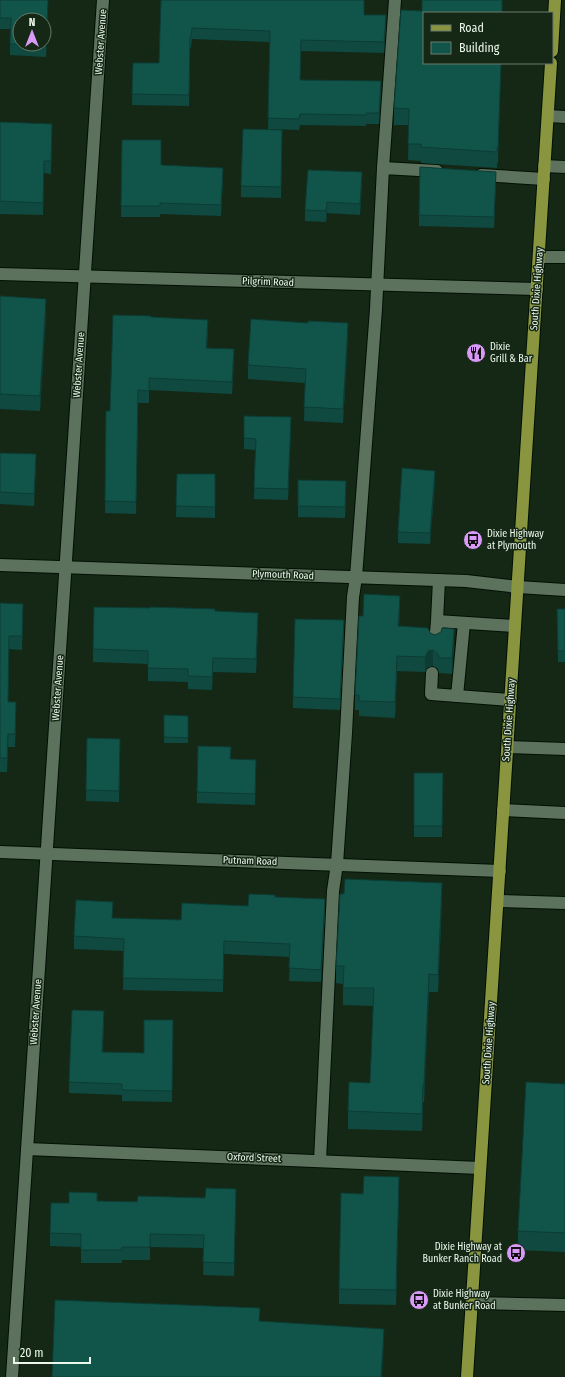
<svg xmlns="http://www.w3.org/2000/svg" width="565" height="1377" font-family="'Fira Sans Condensed',sans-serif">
<rect width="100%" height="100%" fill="#152816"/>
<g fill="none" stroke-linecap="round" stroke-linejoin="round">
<g stroke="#021003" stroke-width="14">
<g id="service">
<polyline points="548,116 565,117"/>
<polyline points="544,166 565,167"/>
<polyline points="383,168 395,0"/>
<polyline points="481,175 544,179"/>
<polyline points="437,621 439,580"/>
<polyline points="435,643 437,621 515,626"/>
<polyline points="432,673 431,694 511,700"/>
<polyline points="457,696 464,623"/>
<polyline points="508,747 565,749"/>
<polyline points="503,810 565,813"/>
<polyline points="320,1161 333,891 337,864 346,733 353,597 356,577 376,309 383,168 437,171"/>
<polyline points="472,1303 565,1305"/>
</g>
</g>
<g stroke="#021003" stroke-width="14">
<g id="minor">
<polyline points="539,257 565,257"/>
<polyline points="0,274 537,289"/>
<polyline points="0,565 466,581 518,587 565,590"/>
<polyline points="0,852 500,871"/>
<polyline points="498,901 565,903"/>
<polyline points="27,1149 480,1168"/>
<polyline points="12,1377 103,0"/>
</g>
</g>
<g stroke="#021003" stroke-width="14">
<g id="primary">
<polyline points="552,51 555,0"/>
<polyline points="467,1377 551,63"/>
</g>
</g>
<use href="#service" stroke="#5d725d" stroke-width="12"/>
<use href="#minor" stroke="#5d725d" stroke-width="12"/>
<use href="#primary" stroke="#8a9540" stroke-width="12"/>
</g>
<g fill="#0f4940">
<polygon points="0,0 48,0 46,57 10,55 10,29 0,29"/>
<polygon points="161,0 364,15 386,26 384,53 301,51 300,80 381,92 379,124 366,124 366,126 300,125 299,130 268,129 270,42 192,39 191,48 190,48 189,106 132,105 133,63 159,63"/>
<polygon points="422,11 424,63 501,63 498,163 497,163 497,168 421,163 421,161 408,160 409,125 394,125 394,108"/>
<polygon points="0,122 52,136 51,174 44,173 43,215 0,214"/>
<polygon points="282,130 281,198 241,197 241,186"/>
<polygon points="122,140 161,165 223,179 221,216 160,214 160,217 121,217"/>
<polygon points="362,183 360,215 327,213 326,222 305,221 305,210"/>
<polygon points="496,183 494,228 419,226 419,215"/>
<polygon points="0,296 46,314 40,411 0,409"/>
<polygon points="151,317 208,332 207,348 234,362 232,394 149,390 149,403 138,403 136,514 105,513 106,411 110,411"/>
<polygon points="348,337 343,423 304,421 305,383 248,379 248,365"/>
<polygon points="244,416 291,428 288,500 254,499 255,450 244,449"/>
<polygon points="0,453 36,467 34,506 0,504"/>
<polygon points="177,474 215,474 215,518 176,517"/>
<polygon points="298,480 346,492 345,518 298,517"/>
<polygon points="435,482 430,544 398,543 398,532"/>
<polygon points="0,603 23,617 22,650 9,649 8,702 16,716 15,747 8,747 7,772 0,772"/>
<polygon points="557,609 565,609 565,662 558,662"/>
<polygon points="215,611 258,627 256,673 213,672 212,690 188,689 188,682 148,681 148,664 93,662 93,649"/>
<polygon points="400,611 399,626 430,633 454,644 452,674 439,673 438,669 433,666 428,667 425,672 397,671 395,718 359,716 359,710 355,710 355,695 363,616"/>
<polygon points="344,631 340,710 293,708 293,697"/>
<polygon points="164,715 188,716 188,743 164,743"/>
<polygon points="87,738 120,750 119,802 86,801"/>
<polygon points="230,759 256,771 255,805 197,803 197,792"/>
<polygon points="414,773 443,773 442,837 414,837"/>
<polygon points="275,897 325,911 321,982 289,981 290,957 224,954 223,992 123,990 124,951 74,949 74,936 113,918 181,920 248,906"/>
<polygon points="442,901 438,992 429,992 424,1102 423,1102 422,1131 348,1129 348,1111 370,1083 373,1006 343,1005 343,984 336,983 336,966"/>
<polygon points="104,1022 103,1052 144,1053 173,1031 172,1102 122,1101 122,1095 69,1093 69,1082"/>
<polygon points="565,1081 565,1252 518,1250 518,1231 565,1084"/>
<polygon points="399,1192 396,1305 339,1304 339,1289"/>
<polygon points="97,1201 236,1202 234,1276 203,1275 204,1248 150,1247 150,1260 122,1260 122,1263 81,1263 81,1247 50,1246 50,1233 69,1203"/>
</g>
<g fill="#0c3c34">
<polygon points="48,0 46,57 46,46"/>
<polygon points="386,15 386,26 384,53 384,42"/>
<polygon points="381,81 381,92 379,124 379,113"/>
<polygon points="223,168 223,179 221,216 221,205"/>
<polygon points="362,172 362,183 360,215 360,204"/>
<polygon points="496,172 496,183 494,228 494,217"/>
<polygon points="327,202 327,213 326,222 326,211"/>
<polygon points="46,299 46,314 40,411 40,396"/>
<polygon points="348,323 348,337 343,423 343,409"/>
<polygon points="234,349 234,362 232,394 232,382"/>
<polygon points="291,417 291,428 288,500 288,489"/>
<polygon points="435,471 435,482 430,544 430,533"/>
<polygon points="346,481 346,492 345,518 345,507"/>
<polygon points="400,596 400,611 398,642 398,626"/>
<polygon points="258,613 258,627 256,673 256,659"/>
<polygon points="344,620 344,631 340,710 340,699"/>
<polygon points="454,629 454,644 452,674 452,658"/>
<polygon points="433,650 433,666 428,667 425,672 425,657 428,651"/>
<polygon points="397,656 397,671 395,718 395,702"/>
<polygon points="16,702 16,716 15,747 15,734"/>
<polygon points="442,883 442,901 438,992 438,975"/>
<polygon points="325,899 325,911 321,982 321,970"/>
<polygon points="429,974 429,992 424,1102 424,1084"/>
<polygon points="423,1084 423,1102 422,1131 422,1114"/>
<polygon points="399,1177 399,1192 396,1305 396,1290"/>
<polygon points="236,1189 236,1202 234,1276 234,1263"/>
<polygon points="384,1329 384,1347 382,1377 381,1377"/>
</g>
<g fill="#11554a" stroke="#0c3c34" fill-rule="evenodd">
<path d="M0,0H48L46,46L10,44L11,18H0ZM20,20H44V44H20Z"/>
<polygon points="161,0 364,0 364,15 386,15 384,42 301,40 300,80 381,81 379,113 366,113 366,115 300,114 299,119 268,118 270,31 192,28 191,37 190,37 189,95 132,94 133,63 159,63"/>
<polygon points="422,0 502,0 502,13 424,13 424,63 501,63 498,147 497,147 497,152 421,147 421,144 408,144 409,109 394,108 401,10 422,11"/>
<polygon points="0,122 52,124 51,161 44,161 43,203 0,201"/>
<polygon points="243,129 282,130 281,187 241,186"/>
<polygon points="122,140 161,140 161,165 223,168 221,205 160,203 160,206 121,206"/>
<polygon points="420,167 496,172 494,217 419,215"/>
<polygon points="308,170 362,172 360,204 327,202 326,211 305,210"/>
<polygon points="0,296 46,299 40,396 0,394"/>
<polygon points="113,315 151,316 151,317 208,320 206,348 234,349 232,382 149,378 149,391 138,390 136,502 105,501 106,411 110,411"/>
<polygon points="251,319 308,323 308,321 348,323 343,409 304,407 306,369 248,365"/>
<polygon points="244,416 291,417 288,489 254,488 256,439 244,438"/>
<polygon points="0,453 36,454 34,494 0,492"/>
<polygon points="402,468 435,471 430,533 398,532"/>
<polygon points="177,474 215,474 215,507 176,506"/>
<polygon points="298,480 346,481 345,507 298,506"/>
<polygon points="364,594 400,596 398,626 428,628 430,633 435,635 441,632 442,628 454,629 452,658 439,658 438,654 433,650 428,651 425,657 397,656 395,702 359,701 359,695 355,695 359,616 363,616"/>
<polygon points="0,603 23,604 22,636 9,636 8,702 16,702 15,734 8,734 7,758 0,758"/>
<polygon points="94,607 150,608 150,607 215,609 215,611 258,613 256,659 213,658 212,677 188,676 188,669 148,668 148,651 93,649"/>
<polygon points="557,609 565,609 565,651 558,651"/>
<polygon points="295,619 344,620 340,699 293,697"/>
<polygon points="164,715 188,716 188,738 164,737"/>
<polygon points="87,738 120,739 119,791 86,790"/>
<polygon points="198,746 231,747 230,759 256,760 255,794 197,792"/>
<polygon points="414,773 443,773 442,826 414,826"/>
<polygon points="345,879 442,883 438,975 429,974 424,1084 423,1084 422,1114 348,1111 349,1082 370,1083 374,988 343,988 344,966 336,966 340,894 344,894"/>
<polygon points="249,894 275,895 275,897 325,899 321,970 289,968 290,944 224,941 223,980 123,978 124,939 74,936 76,900 113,902 112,918 181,920 182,903 248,906"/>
<polygon points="72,1010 104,1011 102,1052 144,1053 144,1020 173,1020 172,1091 122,1090 122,1084 69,1082"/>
<polygon points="565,1081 565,1233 518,1231 526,1082 565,1084"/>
<polygon points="364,1176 399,1177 396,1290 339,1289 341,1193 363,1194"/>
<polygon points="206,1188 236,1189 234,1263 203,1262 204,1235 150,1234 150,1247 122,1247 122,1250 81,1250 81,1234 50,1233 51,1203 69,1203 69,1192 97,1193 97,1201 137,1202 138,1196 205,1198"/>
<polygon points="55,1300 260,1308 259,1321 384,1329 381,1377 52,1377"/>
</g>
<defs>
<g id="restaurant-disc" transform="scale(1)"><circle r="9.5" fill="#d99af7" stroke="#152816"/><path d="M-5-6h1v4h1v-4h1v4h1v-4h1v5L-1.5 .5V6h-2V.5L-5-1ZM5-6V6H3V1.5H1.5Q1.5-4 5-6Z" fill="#111"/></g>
<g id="bus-disc" transform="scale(1)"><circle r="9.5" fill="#d99af7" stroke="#152816"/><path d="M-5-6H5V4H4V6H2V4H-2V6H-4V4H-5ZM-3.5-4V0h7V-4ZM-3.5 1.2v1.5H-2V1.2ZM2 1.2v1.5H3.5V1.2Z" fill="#111"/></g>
</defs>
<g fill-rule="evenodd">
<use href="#restaurant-disc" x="476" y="353"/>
<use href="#bus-disc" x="473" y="540"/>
<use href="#bus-disc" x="516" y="1253"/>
<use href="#bus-disc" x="419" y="1300"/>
</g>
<g text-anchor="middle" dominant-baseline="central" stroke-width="3" stroke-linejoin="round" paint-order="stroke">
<g font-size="10" fill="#ebf7eb" stroke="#152816">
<text transform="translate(101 42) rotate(-86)">Webster Avenue</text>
<text transform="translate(268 282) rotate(2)">Pilgrim Road</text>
<text transform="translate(537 289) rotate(-86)">South Dixie Highway</text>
<text transform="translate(79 365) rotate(-86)">Webster Avenue</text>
<text transform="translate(283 575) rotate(2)">Plymouth Road</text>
<text transform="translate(58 688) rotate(-86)">Webster Avenue</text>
<text transform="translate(509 720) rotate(-86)">South Dixie Highway</text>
<text transform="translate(250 861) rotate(2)">Putnam Road</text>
<text transform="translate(36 1012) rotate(-86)">Webster Avenue</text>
<text transform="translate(489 1043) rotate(-86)">South Dixie Highway</text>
<text transform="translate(254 1158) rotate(2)">Oxford Street</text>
</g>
<g font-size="10" fill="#ebf7eb" stroke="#152816" text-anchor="start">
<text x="490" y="347">Dixie<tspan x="490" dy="12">Grill &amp; Bar</tspan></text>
<text x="487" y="534">Dixie Highway<tspan x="487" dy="12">at Plymouth</tspan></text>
<text x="502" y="1247" text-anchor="end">Dixie Highway at<tspan x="502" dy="12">Bunker Ranch Road</tspan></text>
<text x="433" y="1294">Dixie Highway<tspan x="433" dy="12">at Bunker Road</tspan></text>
</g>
</g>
<rect x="423" y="12" width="130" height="52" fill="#152816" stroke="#6b7b6b"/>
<rect x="431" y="25" width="20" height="6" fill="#8a9540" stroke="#6b7b6b"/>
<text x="459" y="32" font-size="12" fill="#ebf7eb">Road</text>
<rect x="431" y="42" width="20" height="12" fill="#11554a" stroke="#6b7b6b"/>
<text x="459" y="52" font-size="12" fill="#ebf7eb">Building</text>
<g transform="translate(32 32)"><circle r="19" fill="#152816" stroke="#6b7b6b"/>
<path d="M0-3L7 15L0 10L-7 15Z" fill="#d99af7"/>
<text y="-6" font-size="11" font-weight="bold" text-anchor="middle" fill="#ebf7eb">N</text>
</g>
<path d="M14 1357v6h76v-6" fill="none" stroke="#ebf7eb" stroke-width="2"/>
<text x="20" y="1357" font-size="12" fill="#ebf7eb" stroke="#152816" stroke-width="3" paint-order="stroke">20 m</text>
</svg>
